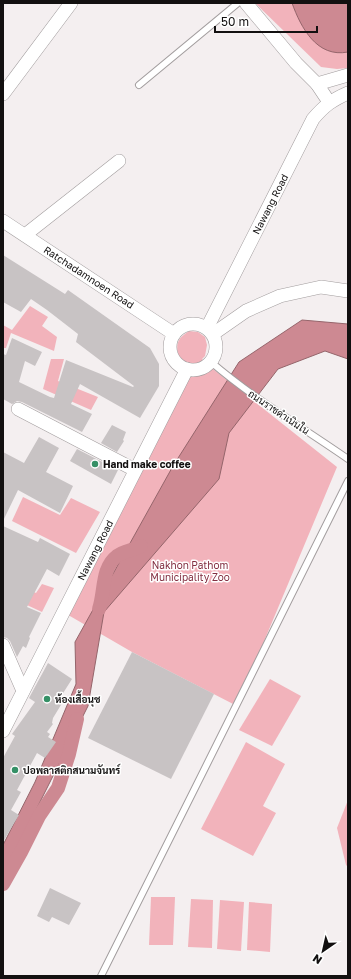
<svg xmlns="http://www.w3.org/2000/svg" width="351" height="979" font-family="'Golos Text',Sarabun,sans-serif">
<rect width="100%" height="100%" fill="#f4eff0"/>
<g fill="#f2b3bb">
<polygon points="255,3 348,3 348,68 337,69 321,67"/>
<polygon points="30,306 48,317 42,326 57,337 54,351 11,333 6,348 3,348 3,325 12,330"/>
<path d="M189,331L198,332L205,337L207,345L205,356L202,359L208,365L337,467L237,706L132,652L63,612L187,363L178,357C176,343 177,339 189,331Z"/>
<polygon points="51,359 64,359 58,381 98,397 91,410 43,389"/>
<polygon points="23,497 60,515 71,498 100,512 76,553 12,521"/>
<polygon points="3,577 36,593 42,584 54,588 42,612 3,594"/>
<polygon points="270,679 301,696 272,746 239,730"/>
<polygon points="246,742 285,764 263,806 276,813 253,856 201,829"/>
<polygon points="348,800 348,867 346,865 337,828"/>
<polygon points="151,897 175,897 173,945 149,945"/>
<polygon points="191,899 213,900 212,948 188,947"/>
<polygon points="220,900 244,902 241,951 217,949"/>
<polygon points="249,902 272,904 270,952 247,950"/>
</g>
<g fill="#cd8992" stroke="#95656b">
<path d="M292,3H348V52C317,58 301,28 292,3Z"/>
<polygon points="302,320 348,324 348,359 325,351 278,369 229,433 219,479 104,612 88,706 11,860 3,886 3,845 35,782 76,684 75,642 173,466 239,362"/>
</g>
<g fill="none" stroke-linecap="round" stroke-linejoin="round">
<g stroke="#cd8992" stroke-width="14">
<path d="M99,609C105,592 101,568 117,556C123,551 134,550 141,546"/>
<polyline points="3,884 21,852 39,816 58,788 69,754 77,719"/>
</g>
</g>
<g fill="#c8c3c4">
<polygon points="3,255 65,294 68,290 150,348 159,364 159,386 140,418 80,384 71,404 92,414 82,432 22,402 17,401 12,404 3,399 3,354 6,355 12,338 42,352 35,366 25,361 19,382 50,397 54,398 66,360 133,387 134,386 76,342 78,334 47,310 31,299 21,312 3,302"/>
<polygon points="112,425 126,432 123,440 124,441 117,452 101,443"/>
<polygon points="39,437 59,448 46,472 73,486 60,513 18,490 3,521 3,452 24,463"/>
<polygon points="77,449 118,470 111,484 70,461"/>
<polygon points="3,526 38,542 40,538 70,554 59,576 47,569 27,607 41,613 29,637 30,638 26,648 23,646 17,657 10,641 7,638 3,637"/>
<polygon points="132,652 214,694 171,779 88,738"/>
<polygon points="48,663 72,679 60,698 64,700 53,718 52,723 53,724 47,732 50,734 48,737 56,742 45,758 37,753 17,790 21,792 11,810 19,815 3,842 3,758 15,736 12,734 35,702 29,698"/>
<polygon points="50,888 81,903 69,925 52,917 49,922 37,916"/>
</g>
<g fill="none" stroke-linecap="round" stroke-linejoin="round">
<g stroke="#a29d9e" stroke-width="8">
<g id="lane">
<polyline points="139,85 238,3"/>
<path d="M211,362C254,399 302,427 348,459"/>
<path d="M101,976C183,811 267,646 348,481"/>
</g>
</g>
<g stroke="#a29d9e" stroke-width="14">
<g id="street">
<polyline points="246,3 296,63 317,84 329,102"/>
<polyline points="317,84 348,75"/>
<polyline points="3,94 71,3"/>
<polyline points="3,221 174,334"/>
<polyline points="25,235 119,161"/>
<circle cx="193" cy="347" r="23"/>
<path d="M207,328L313,119C324,106 332,100 348,93"/>
<polyline points="213,334 246,311 280,296 321,287 348,291"/>
<polyline points="18,409 135,470"/>
<polyline points="3,645 23,691"/>
<polyline points="3,731 187,369"/>
</g>
</g>
<use href="#lane" stroke="#fff" stroke-width="6"/>
<use href="#street" stroke="#fff" stroke-width="13"/>
</g>
<g fill="#359066" stroke="#fff" stroke-width="1.5">
<circle cx="95" cy="464" r="4"/>
<circle cx="47" cy="699" r="4"/>
<circle cx="15" cy="770" r="4"/>
</g>
<g text-anchor="middle" dominant-baseline="central" stroke-width="3" stroke-linejoin="round" paint-order="stroke">
<g font-size="10" fill="#121010" stroke="#fff">
<text transform="translate(270 204) rotate(-63)">Nawang Road</text>
<text transform="translate(89 277) rotate(33)">Ratchadamnoen Road</text>
<text transform="translate(279 412) rotate(34)">ถนนราชดำเนินใน</text>
<text transform="translate(95 550) rotate(-63)">Nawang Road</text>
</g>
<g font-size="10" font-weight="bold" fill="#121010" stroke="#fff" text-anchor="start">
<text x="103" y="464">Hand make coffee</text>
<text x="55" y="699">ห้องเสื้อนุช</text>
<text x="23" y="770">ปอพลาสติกสนามจันทร์</text>
</g>
<g font-size="10" fill="#822f41" stroke="#fff">
<text x="190" y="565">Nakhon Pathom<tspan x="190" dy="12">Municipality Zoo</tspan></text>
</g>
</g>
<rect width="351" height="979" fill="none" stroke="#121010" stroke-width="8"/>
<g transform="translate(323 951) rotate(214)" stroke="#ffffff" stroke-width="3" paint-order="stroke">
<path d="M0-3L7 15L0 10L-7 15Z" fill="#121010"/>
<text y="-6" font-size="11" font-weight="bold" text-anchor="middle" fill="#121010">N</text>
</g>
<path d="M215 26v6h102v-6" fill="none" stroke="#121010" stroke-width="2"/>
<text x="221" y="26" font-size="12" fill="#121010" stroke="#ffffff" stroke-width="3" paint-order="stroke">50 m</text>
</svg>
